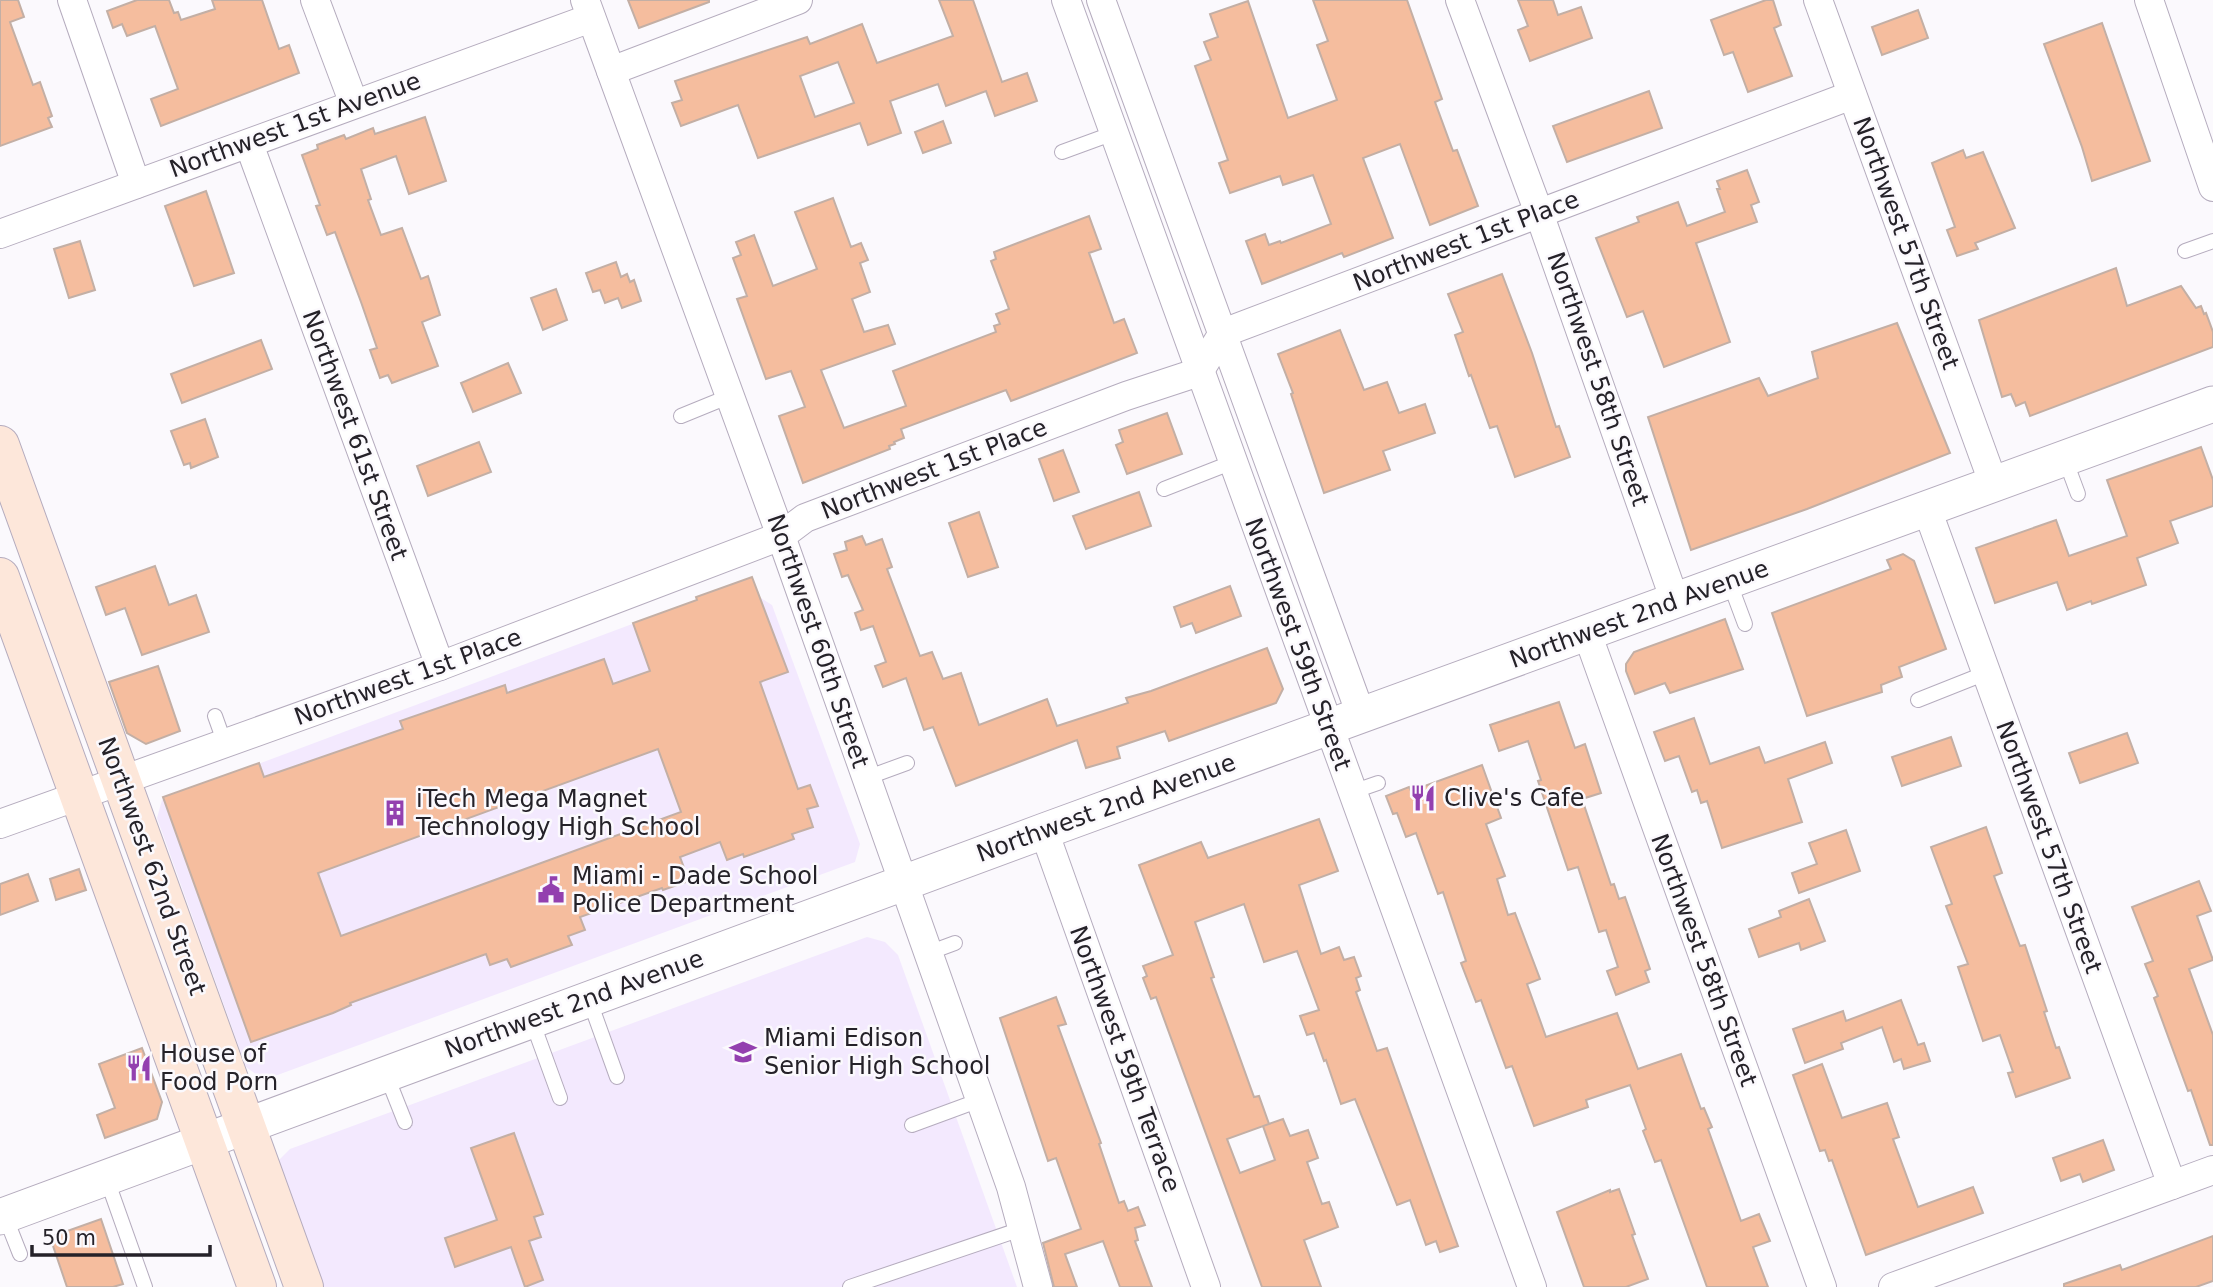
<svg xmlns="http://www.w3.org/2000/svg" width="2213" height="1287" font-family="'DejaVu Sans',sans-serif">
<rect width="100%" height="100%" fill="#fbf9fd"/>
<g fill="#f3e9fe">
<polygon points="739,584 772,605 860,844 855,862 264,1080 246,1067 157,818 162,800"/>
<polygon points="867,937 885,942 898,955 1017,1287 315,1287 276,1182 279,1160 290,1149"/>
</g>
<g fill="#f5bd9e" stroke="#c3afa5" stroke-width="2" fill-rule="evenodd">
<polygon points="0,0 18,0 24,17 10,22 33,85 40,82 52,116 48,118 52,127 0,146"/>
<polygon points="137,0 169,0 174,13 178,12 181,20 215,9 212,0 262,0 279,49 289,45 299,73 161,126 151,99 178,89 155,26 127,36 122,24 113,28 107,11"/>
<polygon points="628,0 709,0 709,2 639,28"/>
<path d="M939,0H973L1002,82L1027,73L1037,101L995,116L986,91L946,106L938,84L890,101L901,133L868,145L860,123L758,158L738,105L681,126L672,103L682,100L675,81L807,37L810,44L862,24L877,63L953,36ZM838,62L854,103L815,117L800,76Z"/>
<polygon points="1313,0 1407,0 1442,99 1435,102 1453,151 1457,150 1478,206 1430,225 1400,144 1363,158 1393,238 1344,257 1342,253 1262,284 1246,241 1265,234 1269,245 1280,241 1281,243 1331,224 1313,175 1283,185 1280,176 1230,193 1219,163 1228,160 1195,66 1211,60 1204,42 1218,37 1210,14 1248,1 1288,118 1337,100 1317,45 1328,41"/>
<polygon points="1518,0 1553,0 1558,15 1581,7 1592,38 1530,61 1518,30 1528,26"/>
<polygon points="1766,0 1773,0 1781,25 1774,28 1792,76 1748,92 1733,52 1724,55 1711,20"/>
<polygon points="1918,10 1928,38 1882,55 1872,27"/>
<polygon points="2102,23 2150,161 2092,181 2082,147 2044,44"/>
<polygon points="1649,91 1662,128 1567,162 1553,126"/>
<polygon points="425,117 446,181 409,194 396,156 361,169 371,199 368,200 381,235 402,228 421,279 428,276 440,315 422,322 438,366 392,383 388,375 380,378 370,350 377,348 361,302 335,232 327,235 316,206 320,205 302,155 318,149 317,145 344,135 346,139 373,128 375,134"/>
<polygon points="943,121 951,143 923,153 915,132"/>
<polygon points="1963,150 1966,158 1983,152 2015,228 1975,243 1978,249 1957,256 1947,230 1955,227 1932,163"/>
<polygon points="1747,170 1759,202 1751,205 1757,222 1696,243 1730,342 1664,367 1643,311 1627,317 1596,238 1639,222 1637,217 1678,202 1687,226 1725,212 1717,189 1720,189 1717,181"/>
<polygon points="206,191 234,273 194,286 165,206"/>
<polygon points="833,198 851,247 861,243 868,260 860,263 870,292 852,299 864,332 888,325 895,344 821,370 844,428 906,406 893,371 996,332 994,326 1000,324 996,314 1009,309 991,261 996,259 994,252 1089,216 1101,249 1089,253 1114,323 1124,319 1137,353 1011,401 1006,390 901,429 904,438 894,442 895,444 889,446 890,449 803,483 779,416 805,407 791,371 766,379 737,299 747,296 733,258 741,255 736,242 754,235 773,286 817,269 795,212"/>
<polygon points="80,241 95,290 69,298 54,249"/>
<polygon points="616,262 621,277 627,274 630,282 634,280 641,301 622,308 618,298 605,303 600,290 593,292 586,273"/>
<polygon points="2116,268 2127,306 2181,286 2196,308 2201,306 2204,314 2206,313 2213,332 2213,347 2030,416 2025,402 2016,406 2011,394 2002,397 1979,320"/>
<polygon points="1502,274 1532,353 1556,427 1559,426 1570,457 1515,477 1497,426 1490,428 1471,375 1469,376 1455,335 1463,332 1448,294"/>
<polygon points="556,289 567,320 543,330 531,298"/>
<polygon points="1897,323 1950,453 1807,509 1691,550 1648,417 1759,378 1768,396 1818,378 1812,352"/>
<polygon points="1340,330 1364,390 1387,382 1399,413 1425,404 1435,433 1383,451 1390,470 1324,493 1291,394 1293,393 1278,354"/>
<polygon points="261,340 272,369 182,403 171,374"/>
<polygon points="508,363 521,393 473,412 461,383"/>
<polygon points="1167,413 1182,454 1127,474 1116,445 1123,442 1119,430"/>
<polygon points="205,419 218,457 191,468 190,463 184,465 171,431"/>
<polygon points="479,442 491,472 428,496 417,466"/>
<polygon points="2201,447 2213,480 2213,506 2170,521 2178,543 2137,558 2146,585 2092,604 2091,601 2067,610 2057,582 1995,603 1976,548 2056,520 2069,556 2127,536 2107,480"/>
<polygon points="1063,450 1079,492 1054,501 1039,459"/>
<polygon points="1139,492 1151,526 1086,549 1073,516"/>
<polygon points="979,512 998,567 968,577 949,523"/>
<polygon points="862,536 866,545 882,539 892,567 887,569 920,656 932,652 943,679 961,673 979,725 1047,699 1057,726 1128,703 1126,698 1151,691 1267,648 1283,689 1276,703 1169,741 1165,731 1117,747 1120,758 1086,768 1077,740 956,786 933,727 924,730 906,678 883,687 875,666 886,662 873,626 861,630 855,613 863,610 848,575 842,577 834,554 847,550 845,542"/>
<polygon points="1903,554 1914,561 1946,649 1899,667 1902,677 1881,685 1882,692 1807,716 1772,613 1891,569 1887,560"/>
<polygon points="155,566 169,605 196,595 209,632 142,655 125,608 106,615 96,587"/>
<path d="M752,577L788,672L760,682L798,789L810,785L818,806L807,809L813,827L792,834L794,839L744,857L743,854L727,860L720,842L680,857L689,881L663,890L662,888L580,917L585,930L568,936L572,945L511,967L507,959L490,965L486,954L350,1003L351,1005L333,1013L251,1042L163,797L259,763L264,777L403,729L400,721L505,685L507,693L604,659L613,684L650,671L633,623L697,600L696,597ZM658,749L681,812L341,936L318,873Z"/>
<polygon points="1230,586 1241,616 1196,633 1192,623 1181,627 1174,607"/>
<polygon points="1725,619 1743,669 1670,693 1665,683 1635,694 1626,671 1626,664 1634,652"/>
<polygon points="158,666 180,731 146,744 127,733 109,682"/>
<polygon points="1559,702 1575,748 1585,744 1601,793 1582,799 1611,885 1614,884 1619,899 1625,897 1650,969 1645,971 1649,982 1616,995 1607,971 1618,967 1606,930 1599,932 1578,867 1568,870 1538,781 1541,780 1528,741 1499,751 1490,725"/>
<polygon points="1694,718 1710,764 1759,747 1765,763 1825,742 1832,763 1788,779 1802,822 1722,848 1707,801 1701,803 1697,790 1692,792 1679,756 1665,761 1654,732"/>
<polygon points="2127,733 2138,763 2080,783 2069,753"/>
<polygon points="1951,737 1961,766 1902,786 1892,757"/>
<polygon points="1482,765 1501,818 1486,824 1505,876 1497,879 1508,915 1515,913 1540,979 1527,984 1546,1037 1617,1013 1638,1069 1681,1054 1701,1109 1704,1108 1712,1127 1708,1129 1741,1221 1759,1214 1770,1241 1753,1247 1768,1287 1707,1287 1661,1160 1655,1162 1643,1131 1646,1129 1630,1085 1586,1100 1588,1107 1534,1126 1512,1066 1506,1068 1481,1000 1476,1002 1461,963 1466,961 1443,892 1438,894 1416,833 1406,837 1397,813 1393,814 1386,796 1409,787 1411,791"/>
<polygon points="1319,819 1338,871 1299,885 1321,954 1339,947 1344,960 1354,957 1361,976 1356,978 1360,990 1356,992 1377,1051 1387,1048 1458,1246 1440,1252 1436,1241 1426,1245 1410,1200 1397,1205 1355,1099 1341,1104 1326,1060 1324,1061 1314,1033 1307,1035 1300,1016 1319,1010 1297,951 1264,962 1244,904 1195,922 1214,977 1211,978 1254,1097 1259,1096 1269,1124 1227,1139 1240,1173 1275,1160 1263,1126 1283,1119 1290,1136 1308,1130 1318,1158 1307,1162 1322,1204 1329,1202 1338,1227 1304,1240 1321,1287 1262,1287 1156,997 1151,999 1143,978 1147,976 1143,966 1173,955 1139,865 1201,842 1208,858"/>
<polygon points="1986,827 2002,873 1994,876 2020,946 2025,945 2047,1011 2044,1012 2056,1048 2059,1047 2070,1078 2016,1097 2008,1073 2013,1072 2000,1035 1983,1041 1958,967 1968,964 1946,906 1952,904 1931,847"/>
<polygon points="1846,830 1860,871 1799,893 1792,873 1817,864 1809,843"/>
<polygon points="79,869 86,890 56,900 50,879"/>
<polygon points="28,874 38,901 0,915 0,884"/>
<polygon points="2199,881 2211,911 2197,916 2213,960 2189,969 2213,1035 2213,1145 2210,1145 2191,1090 2188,1091 2154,998 2158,996 2145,964 2153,961 2132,907"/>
<polygon points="1809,899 1825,941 1801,950 1799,943 1759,957 1749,929 1781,917 1779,911"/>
<polygon points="1056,997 1066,1024 1058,1026 1101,1143 1099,1144 1119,1203 1124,1201 1128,1211 1138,1207 1145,1225 1135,1228 1138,1240 1135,1241 1152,1287 1120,1287 1103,1241 1065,1254 1077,1287 1054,1287 1043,1243 1081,1229 1056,1158 1048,1161 1000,1018"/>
<polygon points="1901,1000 1918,1045 1924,1043 1930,1061 1904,1069 1901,1059 1894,1062 1882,1027 1841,1043 1843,1049 1805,1063 1793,1029 1843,1011 1846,1021"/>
<polygon points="142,1048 162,1102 157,1119 105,1138 97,1115 115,1108 99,1064"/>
<polygon points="1822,1064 1842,1118 1887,1103 1899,1137 1893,1139 1918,1207 1973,1187 1983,1213 1866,1255 1832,1160 1829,1161 1825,1150 1820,1151 1793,1075"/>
<polygon points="514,1133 543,1214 534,1217 541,1237 529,1241 543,1280 525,1287 511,1247 455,1267 445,1238 497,1220 471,1148"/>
<polygon points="2103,1140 2114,1170 2083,1182 2080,1174 2061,1181 2053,1158"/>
<polygon points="1619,1189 1635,1234 1632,1235 1648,1279 1626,1287 1584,1287 1557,1212 1610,1190 1610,1192"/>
<polygon points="101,1219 123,1284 113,1287 67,1287 50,1237"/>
<polygon points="2213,1236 2213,1281 2196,1287 2064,1287 2064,1284 2120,1265 2122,1270"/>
</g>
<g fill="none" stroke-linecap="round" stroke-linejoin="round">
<g stroke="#b5acbe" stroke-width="16">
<g id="service">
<polyline points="1062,152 1114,133"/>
<polyline points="2185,251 2213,241"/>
<polyline points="681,416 730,396"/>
<polyline points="2065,459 2078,494"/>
<polyline points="1164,489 1233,462"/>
<polyline points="1729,581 1745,624"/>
<polyline points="1918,700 1986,673"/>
<polyline points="215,716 225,744"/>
<polyline points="866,778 907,763"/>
<polyline points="1352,792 1378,783"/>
<polyline points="928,953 955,943"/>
<polyline points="589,999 617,1077"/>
<polyline points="532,1021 560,1098"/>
<polyline points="386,1074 405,1122"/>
<polyline points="912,1125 980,1100"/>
<polyline points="106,1177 145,1287"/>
<polyline points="5,1216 20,1254"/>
<polyline points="850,1287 1021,1229"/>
</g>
</g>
<g stroke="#b5acbe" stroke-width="30">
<g id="minor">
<polyline points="72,0 136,184"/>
<polyline points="315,0 354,104"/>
<polyline points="585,0 781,536 1011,1187 1038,1287"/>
<polyline points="1066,0 1532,1287"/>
<polyline points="1101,0 1361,715"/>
<polyline points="1460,0 1539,213 1675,601"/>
<polyline points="1818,0 1994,485"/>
<polyline points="2149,0 2213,187"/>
<polyline points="611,71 798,0"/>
<polyline points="249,144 440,666"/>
<polyline points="0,234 591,18"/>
<polyline points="1927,509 2172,1185"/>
<polyline points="1587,633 1822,1287"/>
<polyline points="0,824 440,666 781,536 805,518 1126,396 1199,372 1223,333 1852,95"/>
<polyline points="1044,831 1206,1287"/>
<polyline points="1893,1287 2213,1170"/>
</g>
</g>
<g stroke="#b5acbe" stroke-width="37">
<polyline id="tertiary" points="0,1217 1044,831 2213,404"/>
</g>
<g stroke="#b5acbe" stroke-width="40">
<g id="secondary">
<polyline points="0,445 304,1287"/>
<polyline points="0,577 257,1287"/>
</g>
</g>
<use href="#service" stroke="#fff" stroke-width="14"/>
<use href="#minor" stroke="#fff" stroke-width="28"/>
<use href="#tertiary" stroke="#fff" stroke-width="35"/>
<use href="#secondary" stroke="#fde7da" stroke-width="38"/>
</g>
<defs>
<g id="restaurant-bare" transform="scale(2.1)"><path d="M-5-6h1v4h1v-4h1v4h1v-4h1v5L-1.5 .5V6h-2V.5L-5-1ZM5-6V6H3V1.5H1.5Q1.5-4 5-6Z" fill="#9340af" stroke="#fbf9fd" stroke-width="2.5" paint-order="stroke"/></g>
<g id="building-bare" transform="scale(2.1)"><path d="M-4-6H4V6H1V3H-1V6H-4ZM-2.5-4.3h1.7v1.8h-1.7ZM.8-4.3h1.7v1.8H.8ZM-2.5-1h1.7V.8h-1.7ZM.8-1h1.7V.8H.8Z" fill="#9340af" stroke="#fbf9fd" stroke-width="2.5" paint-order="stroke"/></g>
<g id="civic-bare" transform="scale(2.1)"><path d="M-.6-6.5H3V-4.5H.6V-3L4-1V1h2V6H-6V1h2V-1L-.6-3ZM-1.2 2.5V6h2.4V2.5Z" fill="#9340af" stroke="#fbf9fd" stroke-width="2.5" paint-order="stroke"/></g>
<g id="school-bare" transform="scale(2.1)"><path d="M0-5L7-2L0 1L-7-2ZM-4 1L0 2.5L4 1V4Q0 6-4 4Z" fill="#9340af" stroke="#fbf9fd" stroke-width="2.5" paint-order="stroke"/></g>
</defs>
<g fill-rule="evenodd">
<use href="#restaurant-bare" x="1423" y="798"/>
<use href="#building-bare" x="395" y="813"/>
<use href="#civic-bare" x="551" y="890"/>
<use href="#school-bare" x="743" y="1052"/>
<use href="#restaurant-bare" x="139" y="1068"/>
</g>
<g text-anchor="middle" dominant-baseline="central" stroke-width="5" stroke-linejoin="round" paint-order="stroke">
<g font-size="24" fill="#252229" stroke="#fbf9fd">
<text transform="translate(295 125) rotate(-20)">Northwest 1st Avenue</text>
<text transform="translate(1466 241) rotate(-21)">Northwest 1st Place</text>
<text transform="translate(1906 243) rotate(70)">Northwest 57th Street</text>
<text transform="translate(1598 379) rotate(71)">Northwest 58th Street</text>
<text transform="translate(355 435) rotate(70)">Northwest 61st Street</text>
<text transform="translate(934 469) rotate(-21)">Northwest 1st Place</text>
<text transform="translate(1639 614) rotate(-20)">Northwest 2nd Avenue</text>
<text transform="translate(818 641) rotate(71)">Northwest 60th Street</text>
<text transform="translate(1298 644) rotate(70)">Northwest 59th Street</text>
<text transform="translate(408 677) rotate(-20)">Northwest 1st Place</text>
<text transform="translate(1106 808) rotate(-20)">Northwest 2nd Avenue</text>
<text transform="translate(2049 847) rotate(70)">Northwest 57th Street</text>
<text transform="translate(152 866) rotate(70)">Northwest 62nd Street</text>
<text transform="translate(1704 960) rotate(70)">Northwest 58th Street</text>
<text transform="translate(574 1004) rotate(-20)">Northwest 2nd Avenue</text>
<text transform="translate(1125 1059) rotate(70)">Northwest 59th Terrace</text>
</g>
<g font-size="24" fill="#252229" stroke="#fbf9fd" text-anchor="start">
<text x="1444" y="798">Clive's Cafe</text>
<text x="416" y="799">iTech Mega Magnet<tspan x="416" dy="28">Technology High School</tspan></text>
<text x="572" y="876">Miami - Dade School<tspan x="572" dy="28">Police Department</tspan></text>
<text x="764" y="1038">Miami Edison<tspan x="764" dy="28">Senior High School</tspan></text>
<text x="160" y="1054">House of<tspan x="160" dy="28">Food Porn</tspan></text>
</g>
</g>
<path d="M32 1245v10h178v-10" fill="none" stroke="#252229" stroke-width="3.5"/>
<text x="42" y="1245" font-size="21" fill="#252229" stroke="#fbf9fd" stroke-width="5" paint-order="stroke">50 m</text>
</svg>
